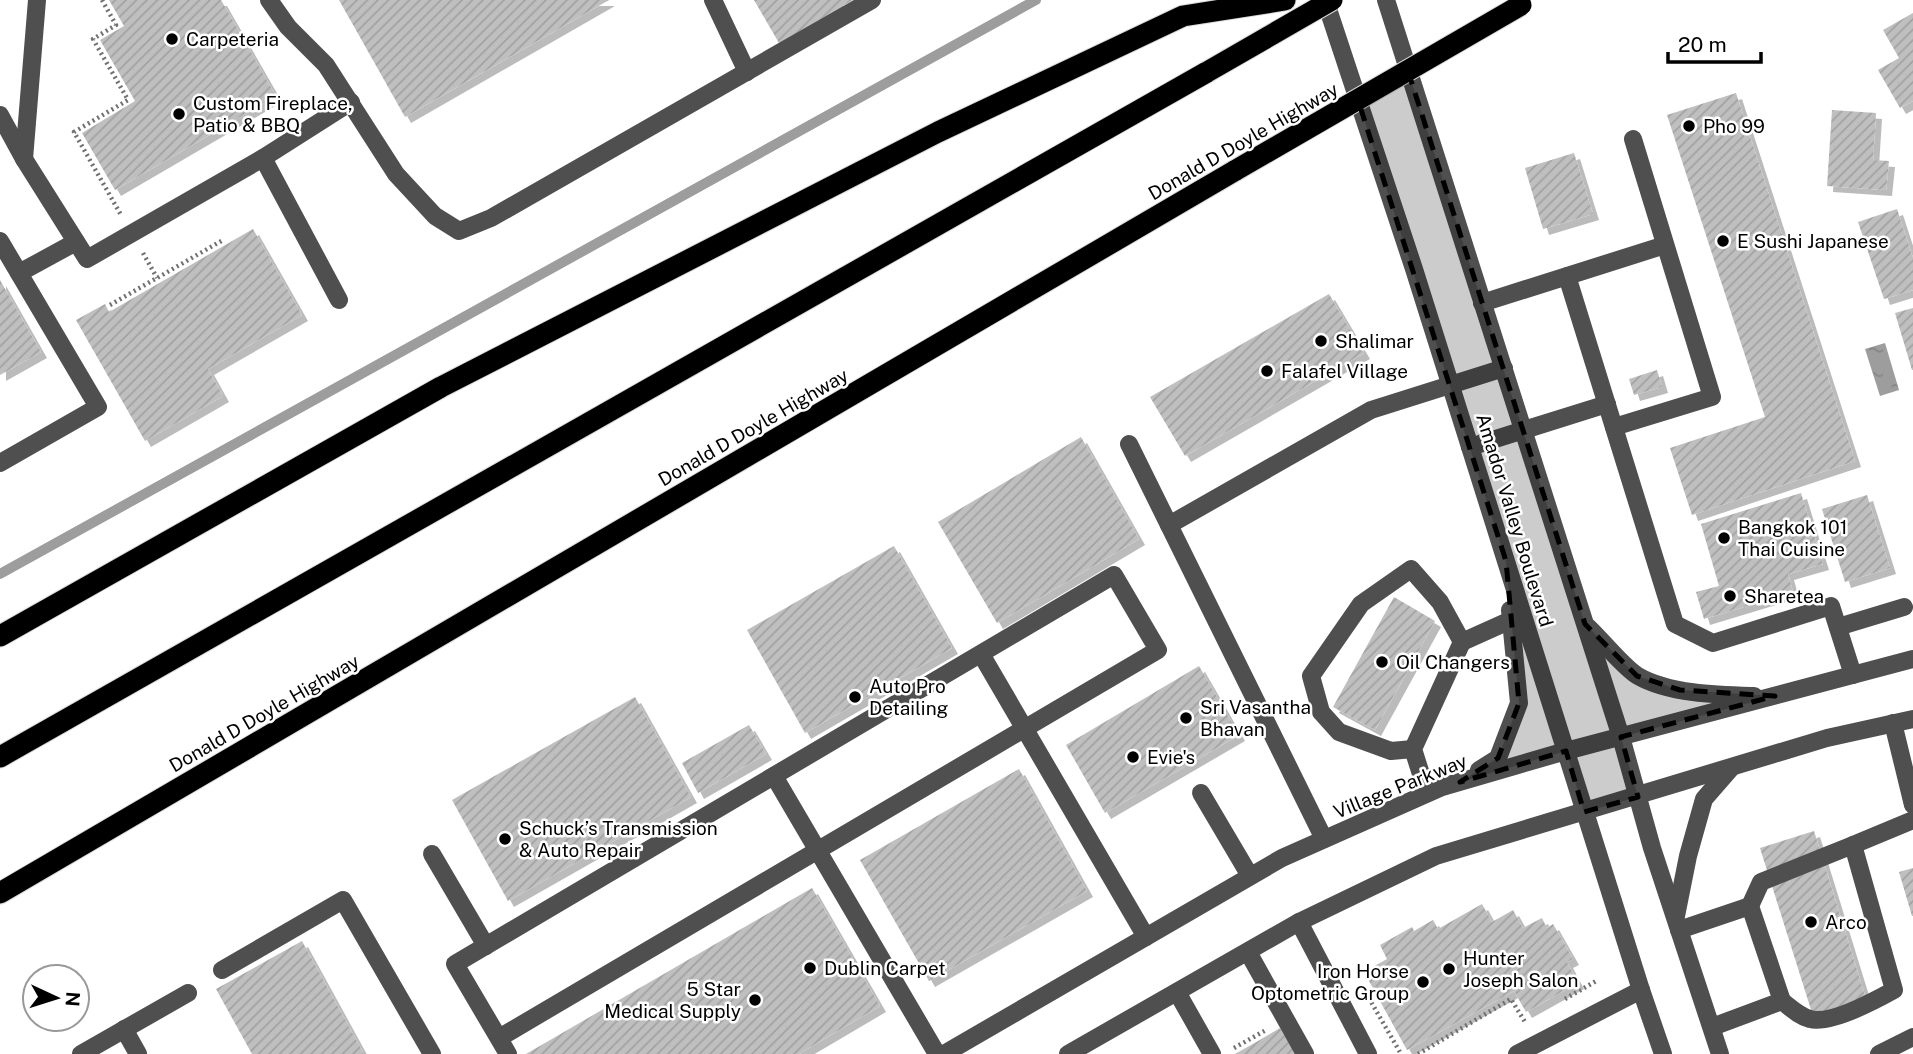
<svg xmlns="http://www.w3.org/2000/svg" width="1913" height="1054" font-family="'Public Sans',sans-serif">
<defs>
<pattern id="water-ripples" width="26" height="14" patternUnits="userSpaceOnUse" patternTransform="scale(1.75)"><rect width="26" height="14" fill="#9d9d9d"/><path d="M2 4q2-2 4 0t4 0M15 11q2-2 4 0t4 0" fill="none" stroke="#858585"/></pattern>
<pattern id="building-hatch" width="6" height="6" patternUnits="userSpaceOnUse" patternTransform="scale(1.75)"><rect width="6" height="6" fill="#bfbfbf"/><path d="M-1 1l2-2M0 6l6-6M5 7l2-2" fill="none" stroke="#a2a2a2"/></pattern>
<filter id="shadow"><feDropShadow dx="6" dy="6" stdDeviation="0" flood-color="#0004"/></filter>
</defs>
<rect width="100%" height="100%" fill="#fff"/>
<polygon fill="url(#water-ripples)" points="1885,343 1899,390 1880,396 1865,349"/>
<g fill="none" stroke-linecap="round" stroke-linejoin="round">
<polyline stroke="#9d9d9d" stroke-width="10" points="0,574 1036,0"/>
</g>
<g fill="url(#building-hatch)" filter="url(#shadow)">
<polygon points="109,0 221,0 276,96 115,190 82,133 135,101 100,40 124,26"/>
<polygon points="339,0 609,0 405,117"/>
<polygon points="754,0 853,0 779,43"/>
<polygon points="1913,13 1913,101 1900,108 1878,70 1899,58 1883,30"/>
<polygon points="1736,93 1855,461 1692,515 1670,448 1765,417 1667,115"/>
<polygon points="1832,110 1876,113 1873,160 1889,161 1886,190 1827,186"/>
<polygon points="1574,153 1593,214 1543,229 1525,168"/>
<polygon points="1897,209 1913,258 1913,290 1884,299 1858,222"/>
<polygon points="253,229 302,315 208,369 223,396 145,441 76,320 105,304 109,312"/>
<polygon points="0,280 41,352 0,375"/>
<polygon points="1329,294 1364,353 1185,456 1150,397"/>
<polygon points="1913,308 1913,370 1912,370 1895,313"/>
<polygon points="1657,370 1662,387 1634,395 1629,379"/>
<polygon points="1081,437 1139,539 997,623 938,522"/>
<polygon points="1801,493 1823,564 1788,574 1793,592 1704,619 1696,592 1719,586 1701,524"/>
<polygon points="1867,495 1890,568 1845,582 1822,509"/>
<polygon points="894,546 952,648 805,733 747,630"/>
<polygon points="1394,597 1435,621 1375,730 1333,707"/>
<polygon points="1199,666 1239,735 1105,813 1066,745"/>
<polygon points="635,697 691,797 508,901 452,800"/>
<polygon points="749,725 766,754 698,793 682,763"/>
<polygon points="1019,769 1087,891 929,981 860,860"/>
<polygon points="1814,831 1866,999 1813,1016 1760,848"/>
<polygon points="1913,868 1913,916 1912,916 1899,872"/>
<polygon points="812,888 880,1006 807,1049 799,1054 526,1054"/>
<polygon points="1482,904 1492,922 1513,910 1523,928 1542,918 1547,928 1553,924 1573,959 1567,962 1578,983 1526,1012 1514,991 1407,1050 1364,972 1387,959 1380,945 1412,927 1414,931 1433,920 1438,929"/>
<polygon points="302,941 364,1054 252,1054 216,989"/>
<polygon points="1280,1028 1295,1054 1235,1054 1258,1041"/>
</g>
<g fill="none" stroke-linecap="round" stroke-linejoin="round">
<g stroke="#dbdbdb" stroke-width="23">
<g id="highway">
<polyline points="0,636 441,387 938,132 1183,16 1285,0"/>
<polyline points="0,757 1207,72"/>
<polyline points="0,893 1236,170"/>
</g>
</g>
<g stroke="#717171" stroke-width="4.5" stroke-dasharray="2 3.5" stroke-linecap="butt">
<polyline points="102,0 116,25 93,39 128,100 74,132 121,215"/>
<polyline points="143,253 157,278"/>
<polyline points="110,305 223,240"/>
<polyline points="1366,993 1401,1054"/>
<polyline points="1565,999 1598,980"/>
<polyline points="1234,1048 1266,1030"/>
<polyline points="1418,1054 1511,999 1525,1022 1527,1021"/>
</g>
<g stroke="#4f4f4f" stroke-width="18">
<polyline points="269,0 288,27 326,65 396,174 435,216 459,231 491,218 872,0"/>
<polyline points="713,0 747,72"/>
<polyline points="1325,0 1414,269 1641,990 1663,1054"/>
<polyline points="1386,0 1621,737 1652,848 1720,1054"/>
<polyline points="0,115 24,159 87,259 263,158 339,300"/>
<polyline points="263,158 351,102"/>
<polyline points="24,159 37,0"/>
<polyline points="0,241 98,407 0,463"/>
<polyline points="19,273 76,242"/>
<polyline points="1567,276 1675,624 1713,643 1831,606 1853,675"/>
<polyline points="1482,303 1665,245"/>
<polyline points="1614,427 1712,397 1633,139"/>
<polyline points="1129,444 1324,839"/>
<polyline points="1470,447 1607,404"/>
<polyline points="1169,525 1371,410 1504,368"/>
<path d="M1588,627C1601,639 1624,668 1638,676C1669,694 1719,695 1754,696"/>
<polyline points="1838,627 1904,607"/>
<polyline points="981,654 1146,937"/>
<polyline points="1893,723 1913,805"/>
<polyline points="1413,749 1391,751 1339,732 1321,712 1311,676 1361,604 1411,569 1440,602 1462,642 1511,620"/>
<polyline points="1479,770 1498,758 1519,703 1510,610"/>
<polyline points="774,776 937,1054"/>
<polyline points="1201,793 1250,876"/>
<polyline points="1427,793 1413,749 1462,642"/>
<polyline points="432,854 486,946"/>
<polyline points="1750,906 1761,882 1853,845"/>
<polyline points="1676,916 1688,856 1704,799 1731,768"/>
<polyline points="1299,922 1368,1054"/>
<polyline points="1679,930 1750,906 1782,1001 1712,1027"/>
<polyline points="1248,952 1305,1054"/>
<polyline points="222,970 343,900 432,1054"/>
<polyline points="1177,992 1212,1054"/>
<path d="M1782,1001C1791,1008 1799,1016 1810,1019C1830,1025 1876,1000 1894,990L1853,845L1913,820"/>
<polyline points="124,1029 138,1054"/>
<polyline points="499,1038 1158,650 1114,575 455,964 508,1054"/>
<polyline points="81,1054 188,993"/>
<polyline points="944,1054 1282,858 1442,787 1566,751 1913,659"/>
<polyline points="1068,1054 1299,922 1436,856 1827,738 1913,719"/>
<polyline points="1517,1054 1641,990"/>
<polyline points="1879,1054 1913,1037"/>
</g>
<use href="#highway" stroke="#000" stroke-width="21"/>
<g stroke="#dbdbdb" stroke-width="23" stroke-linecap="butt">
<g id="highway-bridge">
<polyline points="1207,72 1332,0"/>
<polyline points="1236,170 1521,5"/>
</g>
</g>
<use href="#highway-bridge" stroke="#000" stroke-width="21"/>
</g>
<path fill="#000" fill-opacity="0.2" stroke="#000" stroke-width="5" stroke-dasharray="14 9" stroke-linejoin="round" d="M1408,71L1585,624L1637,676L1680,690L1775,696L1621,737L1638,797L1584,812L1566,751L1460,782L1498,758L1519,703L1506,561L1358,100Z"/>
<g fill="#000" stroke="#fff" stroke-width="2.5">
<circle cx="172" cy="39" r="7"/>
<circle cx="179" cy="114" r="7"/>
<circle cx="1689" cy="126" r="7"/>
<circle cx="1723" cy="241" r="7"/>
<circle cx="1321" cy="341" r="7"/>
<circle cx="1267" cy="371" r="7"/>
<circle cx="1724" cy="538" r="7"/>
<circle cx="1730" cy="596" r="7"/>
<circle cx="1382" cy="662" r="7"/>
<circle cx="855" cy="697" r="7"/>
<circle cx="1186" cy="718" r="7"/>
<circle cx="1133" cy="757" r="7"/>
<circle cx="505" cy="839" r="7"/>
<circle cx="1811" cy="922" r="7"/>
<circle cx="810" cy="968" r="7"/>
<circle cx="1449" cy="969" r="7"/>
<circle cx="1423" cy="982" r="7"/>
<circle cx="755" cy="1000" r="7"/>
</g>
<g text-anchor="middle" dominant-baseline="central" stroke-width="5" stroke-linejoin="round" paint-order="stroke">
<g font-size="19" fill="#000" stroke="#fff" text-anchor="start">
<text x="186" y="39">Carpeteria</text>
<text x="193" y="103">Custom Fireplace,<tspan x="193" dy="22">Patio &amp; BBQ</tspan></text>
<text x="1703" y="126">Pho 99</text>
<text x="1737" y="241">E Sushi Japanese</text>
<text x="1335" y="341">Shalimar</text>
<text x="1281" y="371">Falafel Village</text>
<text x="1738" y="527">Bangkok 101<tspan x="1738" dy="22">Thai Cuisine</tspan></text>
<text x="1744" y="596">Sharetea</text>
<text x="1396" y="662">Oil Changers</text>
<text x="869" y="686">Auto Pro<tspan x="869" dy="22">Detailing</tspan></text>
<text x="1200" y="707">Sri Vasantha<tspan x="1200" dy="22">Bhavan</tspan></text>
<text x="1147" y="757">Evie's</text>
<text x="519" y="828">Schuck’s Transmission<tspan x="519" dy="22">&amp; Auto Repair</tspan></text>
<text x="1825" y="922">Arco</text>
<text x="1463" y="958">Hunter<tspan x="1463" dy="22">Joseph Salon</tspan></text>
<text x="824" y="968">Dublin Carpet</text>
<text x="1409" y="971" text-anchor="end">Iron Horse<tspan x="1409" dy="22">Optometric Group</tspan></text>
<text x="741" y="989" text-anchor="end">5 Star<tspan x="741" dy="22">Medical Supply</tspan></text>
</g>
<g font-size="19" fill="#000" stroke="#fff">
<text transform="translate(1243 141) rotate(-30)">Donald D Doyle Highway</text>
<text transform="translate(753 427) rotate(-30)">Donald D Doyle Highway</text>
<text transform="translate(1515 520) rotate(73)">Amador Valley Boulevard</text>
<text transform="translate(264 713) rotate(-30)">Donald D Doyle Highway</text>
<text transform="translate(1400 786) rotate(-22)">Village Parkway</text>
</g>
</g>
<g transform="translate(56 998) rotate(94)"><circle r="33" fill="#ffffff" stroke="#999999" stroke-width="2"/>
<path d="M0-5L12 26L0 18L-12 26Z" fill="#000000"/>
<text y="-10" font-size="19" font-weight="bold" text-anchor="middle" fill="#000000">N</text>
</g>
<path d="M1668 52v10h93v-10" fill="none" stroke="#000000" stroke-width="3.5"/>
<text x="1678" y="52" font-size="21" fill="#000000" stroke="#ffffff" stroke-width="5" paint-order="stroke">20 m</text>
</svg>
